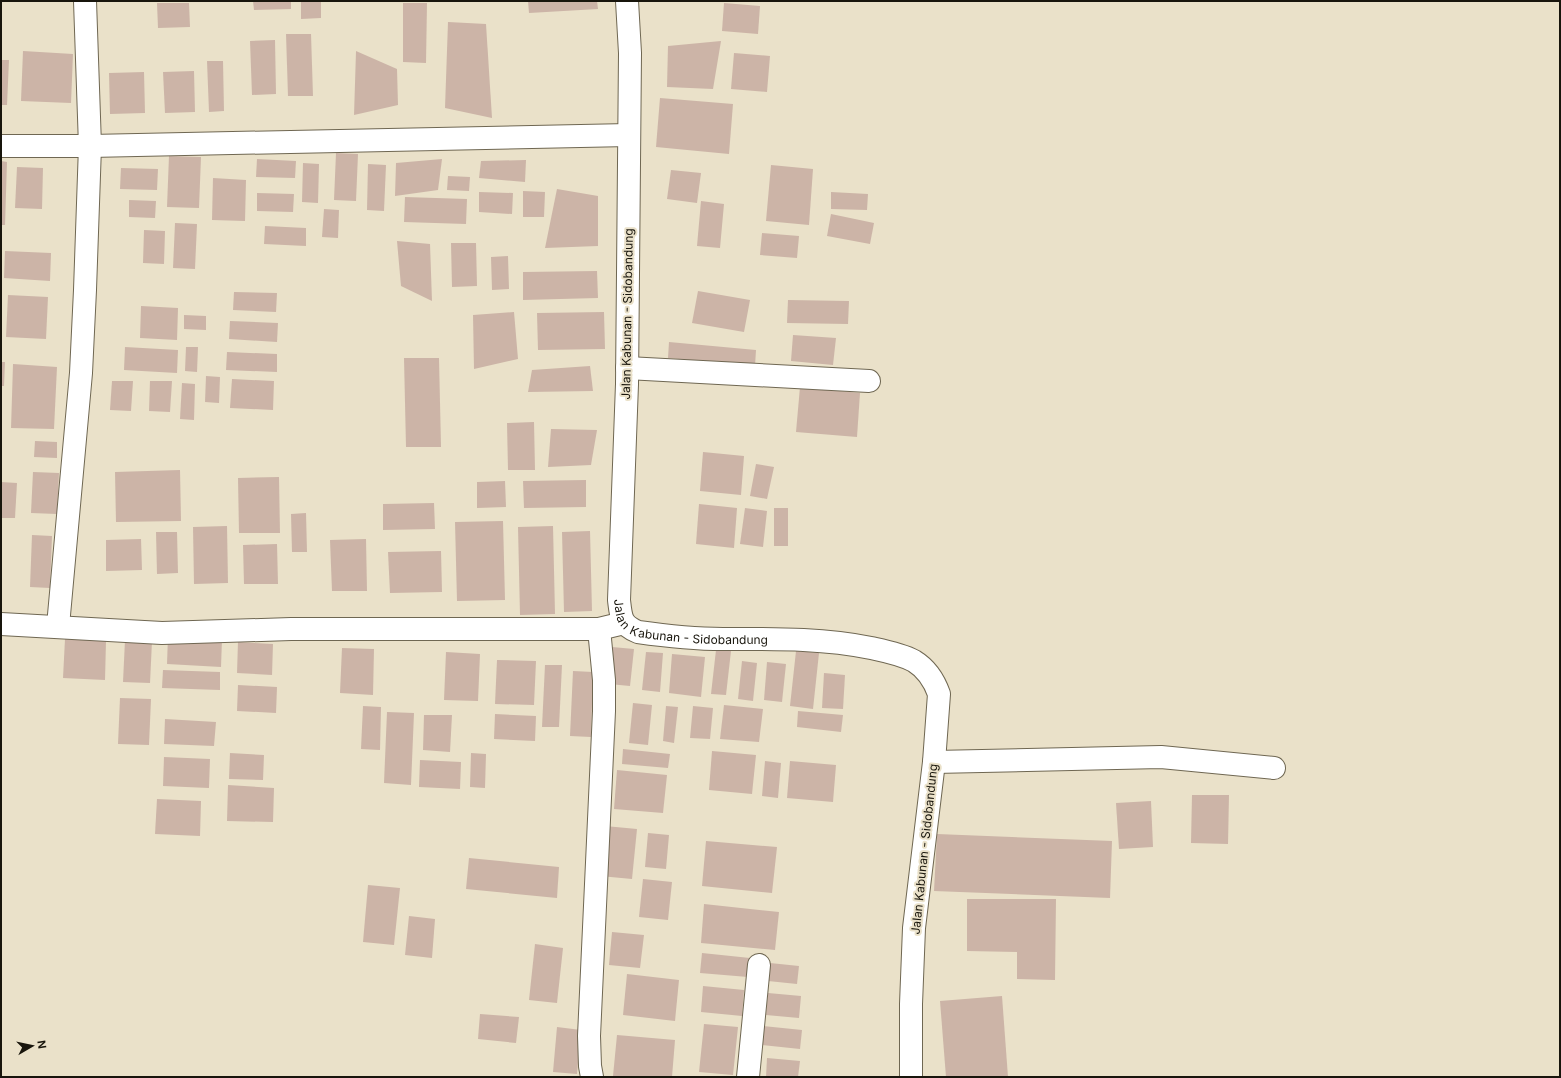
<svg xmlns="http://www.w3.org/2000/svg" width="1561" height="1078" font-family="Inter,sans-serif">
<rect width="100%" height="100%" fill="#eae1c9"/>
<g fill="#ccb4a7">
<polygon points="253,1 291,1 291,9 254,10"/>
<polygon points="301,1 321,1 321,18 301,19"/>
<polygon points="528,1 597,1 598,9 529,13"/>
<polygon points="157,3 189,3 190,27 158,28"/>
<polygon points="403,3 427,3 426,63 403,62"/>
<polygon points="724,3 760,6 758,34 722,31"/>
<polygon points="448,22 486,24 492,118 445,108"/>
<polygon points="286,34 311,34 313,96 288,96"/>
<polygon points="275,40 276,94 252,95 250,41"/>
<polygon points="721,41 713,89 667,87 668,46"/>
<polygon points="23,51 73,54 71,103 21,101"/>
<polygon points="356,51 397,69 398,105 354,115"/>
<polygon points="734,53 770,56 767,92 731,89"/>
<polygon points="1,60 9,60 7,105 1,105"/>
<polygon points="207,61 223,61 224,111 209,112"/>
<polygon points="194,71 195,112 165,113 163,72"/>
<polygon points="144,72 145,113 110,114 109,73"/>
<polygon points="660,98 733,104 729,154 656,147"/>
<polygon points="336,153 358,154 356,201 334,200"/>
<polygon points="169,156 201,157 199,208 167,207"/>
<polygon points="257,159 296,161 295,178 256,177"/>
<polygon points="442,159 438,190 395,196 396,163"/>
<polygon points="526,160 525,182 479,178 481,161"/>
<polygon points="1,161 7,162 5,225 1,225"/>
<polygon points="303,163 319,164 318,203 302,202"/>
<polygon points="368,164 386,165 384,211 367,210"/>
<polygon points="771,165 813,169 809,225 766,221"/>
<polygon points="17,167 43,168 42,209 15,208"/>
<polygon points="121,168 158,169 157,190 120,189"/>
<polygon points="671,170 701,173 697,203 667,199"/>
<polygon points="448,176 470,177 469,191 447,190"/>
<polygon points="213,178 246,180 245,221 212,220"/>
<polygon points="557,189 598,196 598,246 545,248"/>
<polygon points="523,191 545,192 544,217 523,217"/>
<polygon points="479,192 513,193 512,214 479,212"/>
<polygon points="831,192 868,194 867,210 831,209"/>
<polygon points="257,193 294,194 293,212 257,211"/>
<polygon points="405,197 467,199 466,224 404,222"/>
<polygon points="129,200 156,201 155,218 129,217"/>
<polygon points="701,201 724,204 720,248 697,246"/>
<polygon points="324,209 339,210 338,238 322,237"/>
<polygon points="831,214 874,223 870,244 827,236"/>
<polygon points="175,223 197,224 195,269 173,268"/>
<polygon points="265,226 306,228 306,246 264,244"/>
<polygon points="144,230 165,231 164,264 143,263"/>
<polygon points="762,233 799,236 797,258 760,255"/>
<polygon points="397,241 430,244 432,301 401,286"/>
<polygon points="451,243 476,243 477,286 452,287"/>
<polygon points="5,251 51,253 50,281 4,278"/>
<polygon points="508,256 509,289 492,290 491,257"/>
<polygon points="597,271 598,298 523,300 523,272"/>
<polygon points="698,291 750,300 744,332 692,323"/>
<polygon points="234,292 277,293 276,312 233,310"/>
<polygon points="8,295 48,297 46,339 6,337"/>
<polygon points="788,300 849,301 848,324 787,323"/>
<polygon points="141,306 178,308 177,340 140,338"/>
<polygon points="514,312 518,359 474,369 473,315"/>
<polygon points="604,312 605,349 538,350 537,313"/>
<polygon points="184,315 206,316 206,330 184,329"/>
<polygon points="230,321 278,323 277,342 229,339"/>
<polygon points="793,335 836,338 833,365 791,361"/>
<polygon points="669,342 756,350 755,366 668,358"/>
<polygon points="125,347 178,350 177,373 124,370"/>
<polygon points="186,347 198,347 197,372 185,371"/>
<polygon points="227,352 277,354 277,372 226,370"/>
<polygon points="404,358 439,358 441,447 406,447"/>
<polygon points="1,362 5,362 4,386 1,386"/>
<polygon points="13,364 57,367 54,429 11,428"/>
<polygon points="590,366 593,391 528,392 532,370"/>
<polygon points="206,376 220,377 219,403 205,402"/>
<polygon points="232,379 274,381 273,410 230,408"/>
<polygon points="112,381 133,381 131,411 110,410"/>
<polygon points="150,381 172,381 170,412 149,411"/>
<polygon points="182,383 195,384 194,420 180,419"/>
<polygon points="800,387 860,393 857,437 796,432"/>
<polygon points="534,422 535,470 508,470 507,423"/>
<polygon points="551,429 597,430 591,465 548,467"/>
<polygon points="35,441 57,442 57,458 34,457"/>
<polygon points="703,452 744,456 741,495 700,491"/>
<polygon points="756,464 774,467 767,499 750,496"/>
<polygon points="180,470 181,521 116,522 115,472"/>
<polygon points="33,472 59,473 57,514 31,513"/>
<polygon points="279,477 280,533 239,533 238,478"/>
<polygon points="586,480 586,507 524,508 523,481"/>
<polygon points="505,481 506,507 477,508 477,482"/>
<polygon points="1,482 17,483 15,518 1,518"/>
<polygon points="434,503 435,529 383,530 383,504"/>
<polygon points="699,504 737,508 734,548 696,544"/>
<polygon points="745,508 767,511 763,547 740,544"/>
<rect x="774" y="508" width="14" height="38"/>
<polygon points="306,513 307,552 292,552 291,514"/>
<polygon points="503,521 505,600 457,601 455,522"/>
<polygon points="227,526 228,583 194,584 193,527"/>
<polygon points="553,526 555,614 520,615 518,527"/>
<polygon points="590,531 592,611 564,612 562,532"/>
<polygon points="156,532 177,532 178,573 157,574"/>
<polygon points="32,535 52,536 50,588 30,587"/>
<polygon points="141,539 142,570 106,571 106,540"/>
<polygon points="366,539 367,591 332,591 330,540"/>
<polygon points="277,544 278,584 244,584 243,545"/>
<polygon points="441,551 442,592 390,593 388,552"/>
<polygon points="168,636 222,639 221,667 167,664"/>
<polygon points="65,639 106,641 105,680 63,678"/>
<polygon points="125,640 152,641 150,683 123,682"/>
<polygon points="238,642 273,644 272,675 237,673"/>
<polygon points="612,647 634,649 630,686 609,684"/>
<polygon points="342,648 374,649 373,695 340,693"/>
<polygon points="716,650 731,651 726,695 711,694"/>
<polygon points="796,651 819,653 813,709 790,706"/>
<polygon points="446,652 480,654 478,701 444,700"/>
<polygon points="646,652 663,653 660,692 642,690"/>
<polygon points="672,654 705,657 701,697 669,693"/>
<polygon points="497,660 536,661 534,705 495,704"/>
<polygon points="742,661 757,663 753,701 738,699"/>
<polygon points="767,662 786,664 782,702 764,700"/>
<polygon points="545,665 562,665 559,727 542,727"/>
<polygon points="163,670 220,672 220,690 162,688"/>
<polygon points="573,671 593,672 591,737 570,736"/>
<polygon points="824,673 845,675 843,709 822,708"/>
<polygon points="238,685 277,687 276,713 237,711"/>
<polygon points="120,698 151,699 149,745 118,744"/>
<polygon points="633,703 652,705 648,745 629,743"/>
<polygon points="724,705 763,709 759,742 720,739"/>
<polygon points="363,706 381,707 380,750 361,749"/>
<polygon points="666,706 678,707 674,743 663,741"/>
<polygon points="693,706 713,708 710,739 690,738"/>
<polygon points="798,711 843,715 841,732 797,727"/>
<polygon points="387,712 414,713 411,785 384,783"/>
<polygon points="495,714 536,716 535,741 494,739"/>
<polygon points="424,715 452,715 450,752 423,750"/>
<polygon points="165,719 216,722 214,746 164,744"/>
<polygon points="623,749 670,754 668,768 622,764"/>
<polygon points="712,751 756,755 752,794 709,790"/>
<polygon points="230,753 264,755 263,780 229,779"/>
<polygon points="471,753 486,754 485,788 470,787"/>
<polygon points="164,757 210,759 209,788 163,786"/>
<polygon points="420,760 461,762 460,789 419,787"/>
<polygon points="765,761 781,763 778,798 762,796"/>
<polygon points="790,761 836,765 833,802 787,798"/>
<polygon points="617,770 667,775 663,813 614,809"/>
<polygon points="228,785 274,788 273,822 227,821"/>
<polygon points="1192,795 1229,795 1228,844 1191,843"/>
<polygon points="157,799 201,801 200,836 155,834"/>
<polygon points="1151,801 1153,847 1119,849 1116,803"/>
<polygon points="605,826 637,829 632,879 600,876"/>
<polygon points="648,833 669,835 666,869 645,867"/>
<polygon points="937,834 1112,841 1110,898 934,891"/>
<polygon points="706,841 777,847 772,893 702,886"/>
<polygon points="469,858 559,867 557,898 466,889"/>
<polygon points="643,879 672,882 668,920 639,917"/>
<polygon points="368,885 400,888 394,945 363,942"/>
<polygon points="967,899 1056,899 1055,980 1017,979 1017,952 967,951"/>
<polygon points="704,904 779,912 775,950 701,943"/>
<polygon points="409,916 435,919 432,958 405,955"/>
<polygon points="612,932 644,935 640,968 609,965"/>
<polygon points="535,944 563,948 557,1003 529,1000"/>
<polygon points="702,953 750,958 748,977 700,973"/>
<polygon points="770,963 799,966 797,984 768,981"/>
<polygon points="627,974 679,980 675,1021 623,1015"/>
<polygon points="703,986 744,990 742,1016 701,1012"/>
<polygon points="768,993 801,996 799,1018 766,1015"/>
<polygon points="1002,996 1008,1077 946,1077 940,1001"/>
<polygon points="480,1014 519,1017 516,1043 478,1039"/>
<polygon points="704,1024 738,1027 733,1075 699,1072"/>
<polygon points="763,1026 802,1030 800,1049 761,1045"/>
<polygon points="557,1027 581,1030 577,1074 553,1072"/>
<polygon points="617,1035 675,1040 672,1077 613,1076"/>
<polygon points="767,1058 800,1061 798,1077 766,1077"/>
</g>
<g fill="none" stroke-linecap="round" stroke-linejoin="round">
<g stroke="#6f6752" stroke-width="24">
<g id="minor">
<polyline points="1,146 90,146 629,135"/>
<polyline points="627,368 869,381"/>
<polyline points="1,624 162,633 291,629 599,629 624,623"/>
<polyline points="58,626 81,373 85,290 90,146 85,1"/>
<polyline points="934,762 1161,757 1274,768"/>
<polyline points="592,1077 590,1066 589,1036 604,711 604,680 599,629"/>
<polyline points="748,1077 759,965"/>
</g>
</g>
<g stroke="#6f6752" stroke-width="24">
<g id="tertiary">
<path id="s1" d="M627,1L630,53L627,384L619,600C621,618 621,625 638,632C666,636 695,639 723,639C773,639 822,638 871,648C885,651 901,654 914,661C927,669 934,680 939,694L934,762L914,928L911,1004V1077"/>
</g>
</g>
<use href="#minor" stroke="#fff" stroke-width="22"/>
<use href="#tertiary" stroke="#fff" stroke-width="22"/>
</g>
<g text-anchor="middle" dominant-baseline="central" stroke-width="4" stroke-linejoin="round" paint-order="stroke">
<g font-size="12" fill="#18150c" stroke="#eae1c9">
<text transform="translate(627 314) rotate(-89)">Jalan Kabunan - Sidobandung</text>
<text stroke="none"><textPath href="#s1" startOffset="684">Jalan Kabunan - Sidobandung</textPath></text>
<text transform="translate(924 849) rotate(-84)">Jalan Kabunan - Sidobandung</text>
</g>
</g>
<rect width="1561" height="1078" fill="none" stroke="#18150c" stroke-width="4"/>
<g transform="translate(32 1046) rotate(81)" stroke="#eae1c9" stroke-width="3" paint-order="stroke">
<path d="M0-3L7 15L0 10L-7 15Z" fill="#18150c"/>
<text y="-6" font-size="11" font-weight="bold" text-anchor="middle" fill="#18150c">N</text>
</g>
</svg>
